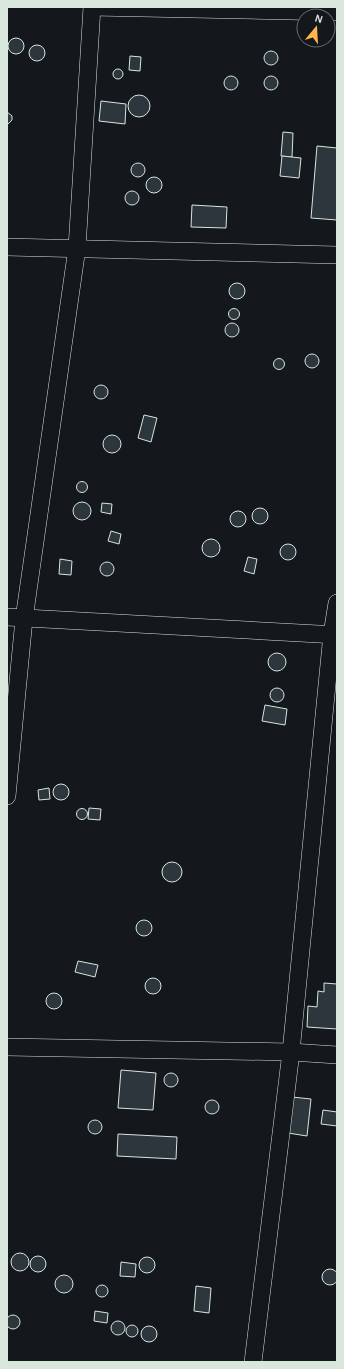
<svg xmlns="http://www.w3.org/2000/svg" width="344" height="1369" font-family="Karla,sans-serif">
<rect width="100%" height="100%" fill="#14181c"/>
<g fill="#2c363c" stroke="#d8e6dc">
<circle cx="16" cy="46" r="8"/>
<circle cx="37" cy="53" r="8"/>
<circle cx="271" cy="58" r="7"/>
<polygon points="130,56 141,57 140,71 129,70"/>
<circle cx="118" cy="74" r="5"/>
<circle cx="271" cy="83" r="7"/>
<circle cx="231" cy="83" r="7"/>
<circle cx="139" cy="106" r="11"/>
<polygon points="101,101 126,104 125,124 99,121"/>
<polygon points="7,112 12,116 12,120 7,125"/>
<polygon points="283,132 293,133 292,157 281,156"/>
<polygon points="317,146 337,148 337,220 311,218"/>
<polygon points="282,156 301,158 299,178 280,176"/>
<circle cx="138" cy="170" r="7"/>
<circle cx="154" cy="185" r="8"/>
<circle cx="132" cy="198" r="7"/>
<polygon points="192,205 227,207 226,228 191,227"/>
<circle cx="237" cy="291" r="8"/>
<circle cx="234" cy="314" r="5.5"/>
<circle cx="232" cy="330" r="7"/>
<circle cx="312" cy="361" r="7"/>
<circle cx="279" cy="364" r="5.5"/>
<circle cx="101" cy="392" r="7"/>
<polygon points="144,415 157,418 151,442 138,438"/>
<circle cx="112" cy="444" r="9"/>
<circle cx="82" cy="487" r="5.5"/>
<circle cx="82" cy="511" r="9"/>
<polygon points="102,503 112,504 111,514 101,512"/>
<circle cx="260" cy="516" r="8"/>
<circle cx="238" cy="519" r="8"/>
<polygon points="111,531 121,534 119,544 108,541"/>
<circle cx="211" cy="548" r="9"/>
<circle cx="288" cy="552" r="8"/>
<polygon points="248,557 257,559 254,574 244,571"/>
<polygon points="60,559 72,561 71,575 59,574"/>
<circle cx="107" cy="569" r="7"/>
<circle cx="277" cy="662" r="9"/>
<circle cx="277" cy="695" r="7"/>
<polygon points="265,705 287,709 285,725 262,721"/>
<circle cx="61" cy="792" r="8"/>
<polygon points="49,788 50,799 39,800 38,790"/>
<polygon points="89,808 101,809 100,820 88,819"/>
<circle cx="82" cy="814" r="5.5"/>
<circle cx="172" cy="872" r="10"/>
<circle cx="144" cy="928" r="8"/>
<polygon points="78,961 98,965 95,977 75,972"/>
<circle cx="153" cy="986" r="8"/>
<polygon points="324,983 337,984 337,1029 307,1027 308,1006 317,1007 318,991 324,992"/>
<circle cx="54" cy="1001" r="8"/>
<polygon points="121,1070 156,1073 153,1110 118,1108"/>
<circle cx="171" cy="1080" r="7"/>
<polygon points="292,1097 311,1099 307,1136 288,1133"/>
<circle cx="212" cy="1107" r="7"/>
<polygon points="323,1110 337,1112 337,1126 321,1124"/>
<circle cx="95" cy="1127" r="7"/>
<polygon points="118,1134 177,1137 176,1159 117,1156"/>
<circle cx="20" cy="1262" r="9"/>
<circle cx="38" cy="1264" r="8"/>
<circle cx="147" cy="1265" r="8"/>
<polygon points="121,1262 136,1264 135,1277 120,1276"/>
<circle cx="330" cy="1277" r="8"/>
<circle cx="64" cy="1284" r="9"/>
<circle cx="102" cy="1291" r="6"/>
<polygon points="196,1286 211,1288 209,1313 194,1311"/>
<polygon points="95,1311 108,1313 107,1323 94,1321"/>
<circle cx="13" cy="1322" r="7"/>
<circle cx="118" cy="1328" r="7"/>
<circle cx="132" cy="1331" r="6"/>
<circle cx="149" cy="1334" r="8"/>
</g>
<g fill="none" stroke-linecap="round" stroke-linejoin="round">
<g stroke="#d8e6dc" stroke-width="18">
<g id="minor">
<polyline points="92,7 337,12"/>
<polyline points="7,247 337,255"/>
<polyline points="7,617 337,635"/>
<polyline points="7,796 24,619 77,248 92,7"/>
<polyline points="7,1047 291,1052 337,1055"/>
<polyline points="253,1362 291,1052 332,634 337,603"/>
</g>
</g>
<use href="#minor" stroke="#14181c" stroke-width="17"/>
</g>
<rect width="344" height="1369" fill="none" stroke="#d8e6dc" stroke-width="16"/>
<g transform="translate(316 28) rotate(18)"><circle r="19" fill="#14181c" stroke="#626a69"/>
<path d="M0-3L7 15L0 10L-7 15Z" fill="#ffb74d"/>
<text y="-6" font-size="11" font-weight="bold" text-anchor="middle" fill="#d8e6dc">N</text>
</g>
</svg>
